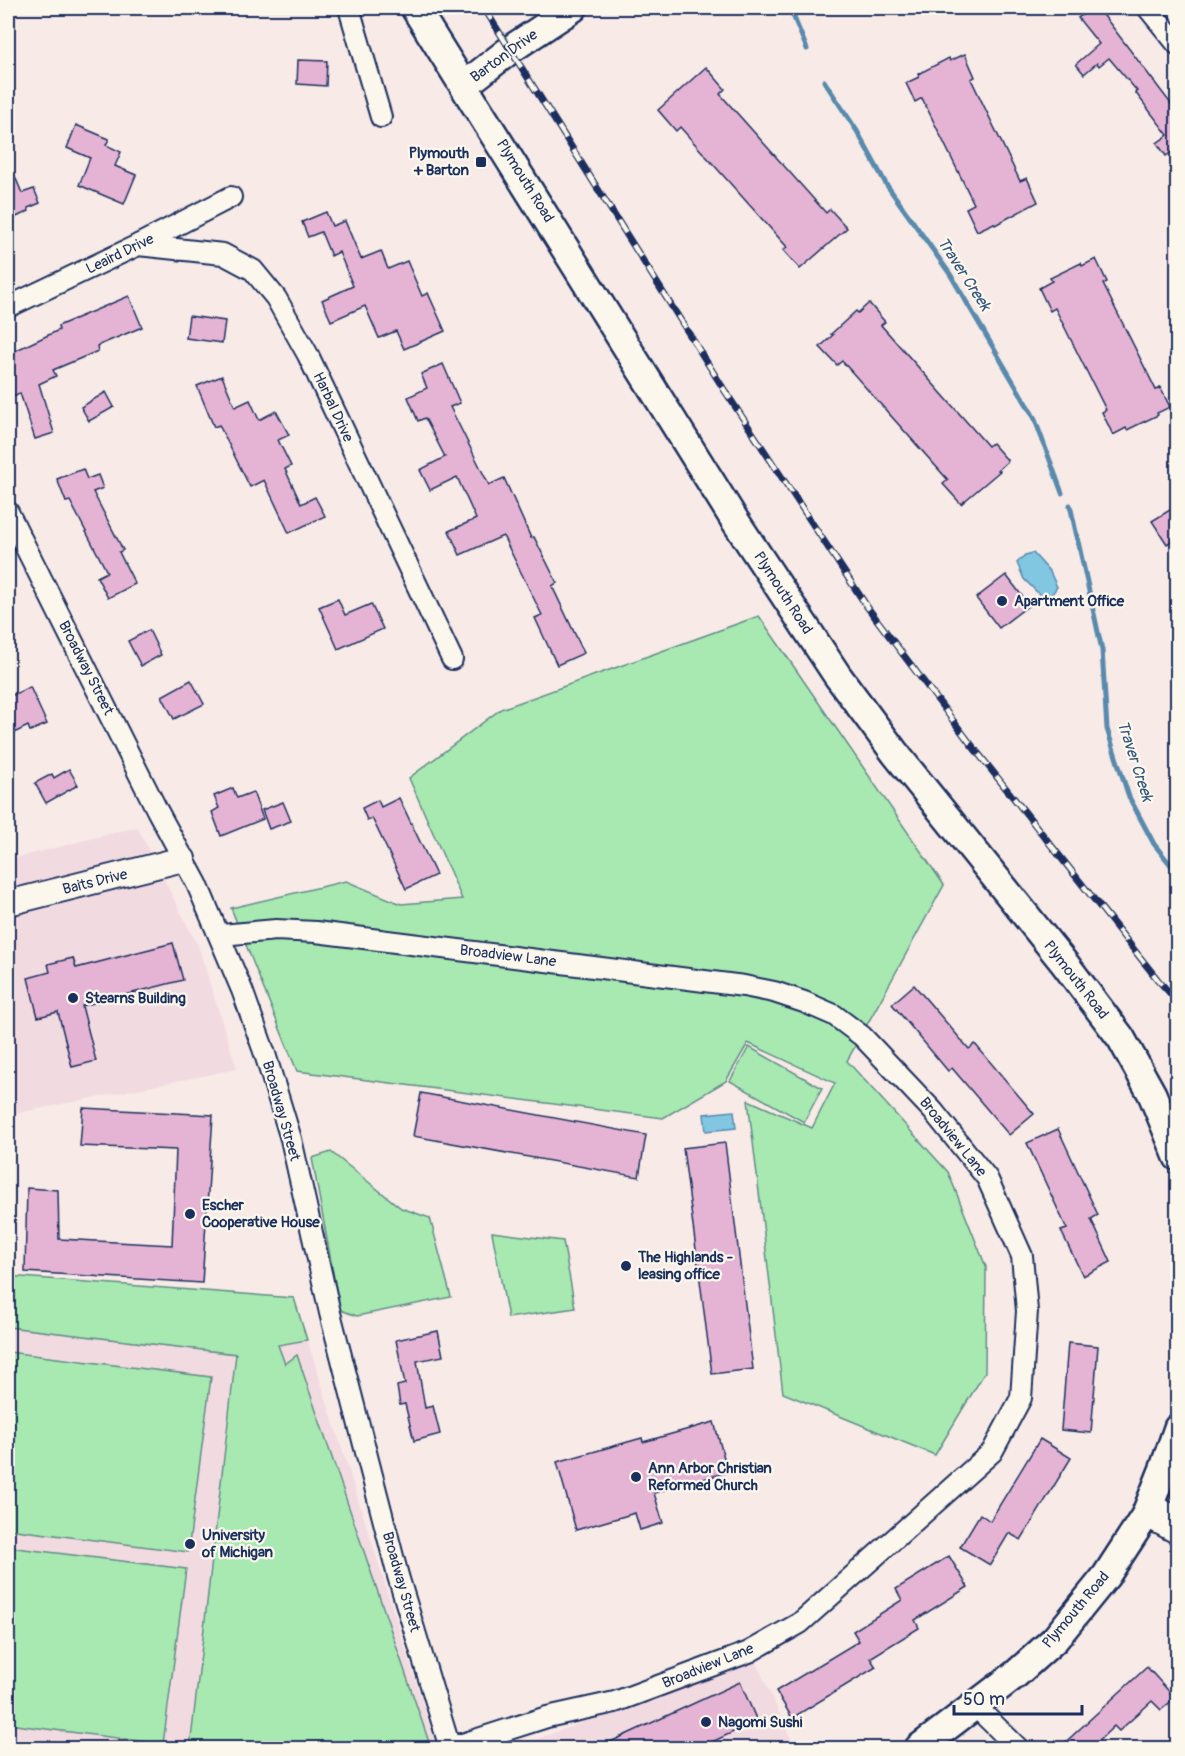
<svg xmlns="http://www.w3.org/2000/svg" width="1185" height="1756" font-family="Pangolin,sans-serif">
<rect width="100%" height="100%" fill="#f7eae7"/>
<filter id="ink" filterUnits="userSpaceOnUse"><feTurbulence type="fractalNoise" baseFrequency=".0167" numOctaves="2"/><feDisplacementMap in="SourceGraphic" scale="12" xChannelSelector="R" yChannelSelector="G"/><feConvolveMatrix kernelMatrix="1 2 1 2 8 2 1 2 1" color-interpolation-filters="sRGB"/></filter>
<g filter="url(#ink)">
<g fill="#f2dae1">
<polygon points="137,827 198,946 237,1069 8,1115 8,860"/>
<polygon points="8,1276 294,1298 437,1748 8,1748"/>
<polygon points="755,1660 795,1748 512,1748"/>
</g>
<g fill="#a8e9b1" stroke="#628c88" stroke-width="1.5">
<polygon points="759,616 944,885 847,1061 948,1172 986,1267 985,1372 935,1455 783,1393 748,1100 812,1128 835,1083 748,1043 726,1081 663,1118 297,1071 231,908 346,881 401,904 462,899 409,778 501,709"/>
<polygon points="749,1047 822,1088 804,1122 730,1081"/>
<polygon points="331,1152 401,1208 430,1218 451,1297 357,1316 340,1310 312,1158"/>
<polygon points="492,1232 563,1241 575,1308 508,1318"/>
<polygon points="8,1276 294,1298 307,1340 278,1345 285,1364 297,1355 431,1748 190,1748 236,1354 8,1327"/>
<polygon points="8,1352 211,1377 188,1552 8,1529"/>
<polygon points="8,1547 186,1569 163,1744 8,1724"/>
</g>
<g fill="#81c7e2" stroke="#588aad" stroke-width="1.5">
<polygon points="1033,553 1050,572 1057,587 1052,594 1043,598 1024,579 1017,563 1025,555"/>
<polygon points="734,1111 736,1128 706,1131 704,1114"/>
</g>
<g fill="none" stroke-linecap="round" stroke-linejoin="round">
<g stroke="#588aad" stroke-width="5">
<polyline points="790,8 807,49"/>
<polyline points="824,81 857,131 886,184 950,274 1034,417 1062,493"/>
<polyline points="1070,505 1102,650 1107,729 1129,797 1154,844 1178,874"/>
</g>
</g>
<g fill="#e5b4d4" stroke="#1b2f5e" stroke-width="1.5">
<polygon points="1091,8 1098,8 1178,113 1178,148 1166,156 1157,143 1168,135 1135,92 1137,91 1109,58 1099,66 1097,63 1084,74 1076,64 1099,44 1078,18"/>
<polygon points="965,54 975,77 971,79 1020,181 1027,178 1038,202 995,225 994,223 977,231 966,208 974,204 922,98 915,102 906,83 919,77 918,74 949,58 950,61"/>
<polygon points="298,60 327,61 326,86 297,84"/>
<polygon points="706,67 725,89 720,94 826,213 830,209 847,228 800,269 783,250 787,247 680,127 676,131 658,110"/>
<polygon points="76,125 109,139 106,145 121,152 115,166 136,175 124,204 79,185 90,158 67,148"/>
<polygon points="8,160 22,193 34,189 40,203 28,208 29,211 8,221"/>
<polygon points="326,212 332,226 345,221 361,259 381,251 388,269 407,261 422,296 428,293 445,331 404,349 396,331 379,338 365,306 331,321 322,300 353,286 339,252 331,256 321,232 308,237 302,222"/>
<polygon points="1096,259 1107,282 1103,284 1156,390 1160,387 1170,407 1157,413 1158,415 1127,430 1126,428 1113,435 1102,412 1106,410 1055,308 1050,311 1039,288 1052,281 1050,278 1081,263 1082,266"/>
<polygon points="129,296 142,327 97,346 98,351 53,370 56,376 39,384 54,433 35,439 20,393 8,398 8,354 59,330 58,326"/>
<polygon points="869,303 885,322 881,325 988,446 992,443 1008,461 998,470 1000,471 961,504 943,484 948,480 842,361 837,365 820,347 833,335 831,334 856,311 858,313"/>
<polygon points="189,316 225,321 222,343 186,338"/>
<polygon points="443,364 460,403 450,407 489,485 504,478 531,538 534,537 557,583 552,586 584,653 557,665 535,618 542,615 503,536 460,555 449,531 476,519 457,477 430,490 420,470 445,457 425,418 418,421 408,397 427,388 421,374"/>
<polygon points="222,376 235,407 250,400 259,420 276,411 289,435 278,440 291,466 285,469 301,504 315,497 325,516 289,533 264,480 250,487 219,425 214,427 197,386"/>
<polygon points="106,392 114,407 89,421 81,407"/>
<polygon points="83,469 87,479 98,475 103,488 93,492 123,550 119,552 135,584 108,598 97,577 107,572 70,501 66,502 57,479"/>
<polygon points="1178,505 1178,537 1167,544 1152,521"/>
<polygon points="1006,575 1029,605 999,628 976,598"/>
<polygon points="338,599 345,615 371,604 383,629 338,649 319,607"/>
<polygon points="149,630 161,655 141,666 128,641"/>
<polygon points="191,680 204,704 174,719 162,696"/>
<polygon points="30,687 47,724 30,731 28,726 8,736 8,697"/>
<polygon points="69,769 78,785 46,803 35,783 52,774 54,778"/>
<polygon points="233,788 237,798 253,792 263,819 221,836 212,812 219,808 214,796"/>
<polygon points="399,798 436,875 406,889 372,818 367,820 362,808 378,800 381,807"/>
<polygon points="283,802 291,821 269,829 262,810"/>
<polygon points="173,943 183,980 82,1006 96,1061 72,1067 58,1012 38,1017 28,978 50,972 48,964 73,958 76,968"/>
<polygon points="914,985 969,1049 975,1044 1034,1114 1009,1135 952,1068 948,1071 892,1004"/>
<polygon points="421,1093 646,1135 639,1177 413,1136"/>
<polygon points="83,1108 213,1115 202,1283 25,1272 27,1188 58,1190 59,1239 172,1245 176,1150 80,1146"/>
<polygon points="1058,1129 1098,1215 1091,1219 1111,1262 1083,1276 1061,1231 1067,1229 1027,1143"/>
<polygon points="725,1143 753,1369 712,1374 683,1148"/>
<polygon points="438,1331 443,1356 417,1361 425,1408 433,1406 440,1434 414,1441 405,1404 400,1405 397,1386 405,1384 396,1340"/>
<polygon points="1068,1343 1098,1346 1091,1433 1061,1430"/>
<polygon points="714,1422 728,1472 654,1493 663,1523 640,1530 635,1513 576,1530 557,1462 642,1438 643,1442"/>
<polygon points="1040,1439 1071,1458 1021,1540 1009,1533 990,1565 960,1547 980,1514 990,1521"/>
<polygon points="949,1556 968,1587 915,1620 919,1628 870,1658 876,1667 792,1718 776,1691 859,1641 853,1631 902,1600 896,1589"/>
<polygon points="1147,1667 1175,1698 1161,1710 1152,1701 1119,1731 1114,1726 1090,1749 1058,1749"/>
<polygon points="740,1682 757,1721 697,1749 595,1749"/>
</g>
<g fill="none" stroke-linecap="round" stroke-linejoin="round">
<g stroke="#1b2f5e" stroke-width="24">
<g id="minor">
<polyline points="349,8 381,117"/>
<polyline points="1148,8 1178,45"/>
<polyline points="138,245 223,254 253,270 276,298 308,355 452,659"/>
<polyline points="8,307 138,245 231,197"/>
<polyline points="8,512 157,810 197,884 242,990 265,1054 291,1139 330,1313 398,1576 450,1748"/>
<polyline points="221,935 276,930 316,932 744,986 774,992 804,1002 834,1015 862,1036 933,1111 987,1178 1022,1256 1027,1311 1021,1398 992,1452 800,1623 749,1652 615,1702 547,1717 450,1748"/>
<polyline points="1150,1504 1178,1517"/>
<polyline points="1145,1516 1178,1534"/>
<polyline points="975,1706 1018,1748"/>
</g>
</g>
<g stroke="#1b2f5e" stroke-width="28">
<polyline id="tertiary" points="8,903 183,859"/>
</g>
<g stroke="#1b2f5e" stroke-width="32">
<g id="secondary">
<polyline points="415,8 734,519 837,675 895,753 1065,964 1121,1038 1152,1094 1178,1157"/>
<polyline points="465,85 511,49 573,8"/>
<polyline points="919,1748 1016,1674 1055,1639 1106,1576 1145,1516 1164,1468 1178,1428"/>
</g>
</g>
<use href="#minor" stroke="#fbf7ec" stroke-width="20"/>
<use href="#tertiary" stroke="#fbf7ec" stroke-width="24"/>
<use href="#secondary" stroke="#fbf7ec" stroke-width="27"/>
<g stroke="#1b2f5e" stroke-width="7">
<polyline id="rail" points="484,8 725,391 868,608 970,743 1158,980 1178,1002"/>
</g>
<use href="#rail" stroke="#fbf7ec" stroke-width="4.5" stroke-dasharray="14" stroke-linecap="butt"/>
</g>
</g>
<g fill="#1b2f5e" stroke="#fbf7ec" stroke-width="2">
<rect x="475" y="156" width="12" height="12" rx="3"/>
<circle cx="1002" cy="601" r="6"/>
<circle cx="73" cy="998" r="6"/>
<circle cx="190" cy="1214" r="6"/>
<circle cx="626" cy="1266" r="6"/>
<circle cx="636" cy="1477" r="6"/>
<circle cx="190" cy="1544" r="6"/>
<circle cx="706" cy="1722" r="6"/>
</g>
<g text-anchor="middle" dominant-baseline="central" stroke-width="4.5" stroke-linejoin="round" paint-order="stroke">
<g font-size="15" fill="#1b2f5e" stroke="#fbf7ec">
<text transform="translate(504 56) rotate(-36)">Barton Drive</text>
<text transform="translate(525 181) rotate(58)">Plymouth Road</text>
<text transform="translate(120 254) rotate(-26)">Leaird Drive</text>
<text transform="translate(333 407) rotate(65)">Harbal Drive</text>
<text transform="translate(783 593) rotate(57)">Plymouth Road</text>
<text transform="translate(86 668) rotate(63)">Broadway Street</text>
<text transform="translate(95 882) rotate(-14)">Baits Drive</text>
<text transform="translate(508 956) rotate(7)">Broadview Lane</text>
<text transform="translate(1076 980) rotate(52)">Plymouth Road</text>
<text transform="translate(281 1111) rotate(74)">Broadway Street</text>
<text transform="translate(953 1137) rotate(51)">Broadview Lane</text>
<text transform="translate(401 1582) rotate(74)">Broadway Street</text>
<text transform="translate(1076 1610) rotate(-50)">Plymouth Road</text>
<text transform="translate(708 1666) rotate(-22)">Broadview Lane</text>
</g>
<g font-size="15" font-weight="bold" fill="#1b2f5e" stroke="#fbf7ec" text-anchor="start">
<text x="469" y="153" text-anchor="end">Plymouth<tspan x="469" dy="17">+ Barton</tspan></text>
<text x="1014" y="601">Apartment Office</text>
<text x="85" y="998">Stearns Building</text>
<text x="202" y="1205">Escher<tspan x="202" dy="17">Cooperative House</tspan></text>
<text x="638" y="1257">The Highlands -<tspan x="638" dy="17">leasing office</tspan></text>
<text x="648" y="1468">Ann Arbor Christian<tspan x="648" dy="17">Reformed Church</tspan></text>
<text x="202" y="1535">University<tspan x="202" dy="17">of Michigan</tspan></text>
<text x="718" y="1722">Nagomi Sushi</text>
</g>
<g font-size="16" font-style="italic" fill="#34557f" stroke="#fbf7ec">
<text transform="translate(964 274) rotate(57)">Traver Creek</text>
<text transform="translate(1135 761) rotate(72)">Traver Creek</text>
</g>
</g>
<rect width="1185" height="1756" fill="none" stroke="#fbf7ec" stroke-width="30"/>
<rect x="15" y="15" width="1155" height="1726" fill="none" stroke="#1b2f5e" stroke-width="2" filter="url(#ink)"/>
<path d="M954 1705v9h128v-9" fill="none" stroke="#1b2f5e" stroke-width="3"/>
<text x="963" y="1705" font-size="18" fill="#1b2f5e" stroke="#fbf7ec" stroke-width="4.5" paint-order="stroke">50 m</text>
</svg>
